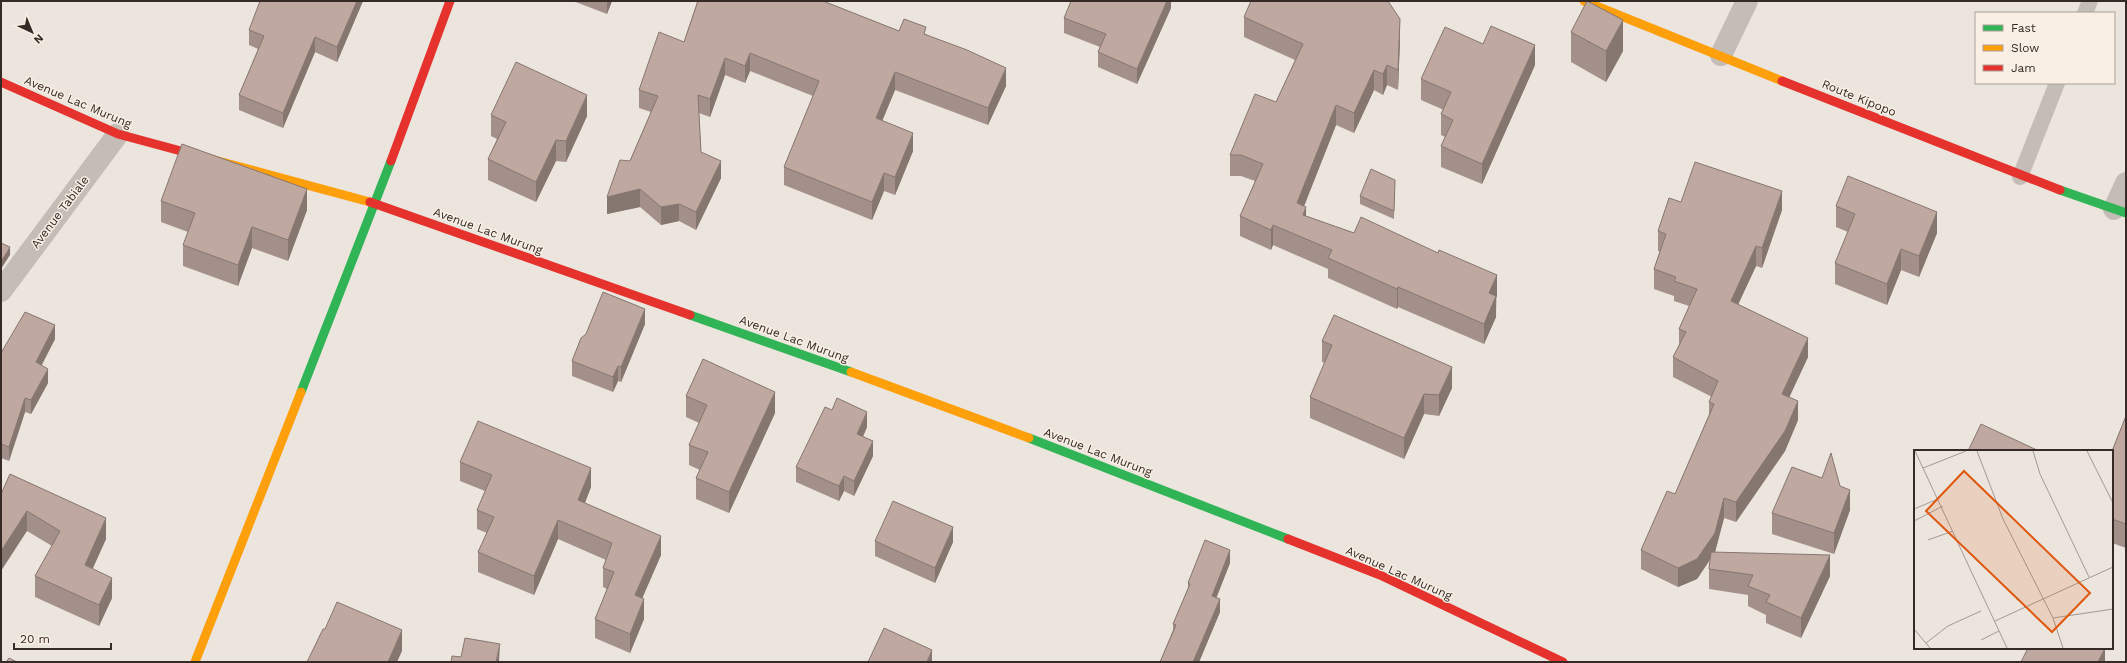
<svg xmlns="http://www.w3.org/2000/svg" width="2127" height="663" font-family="'Work Sans',sans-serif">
<rect width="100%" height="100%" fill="#ebe5de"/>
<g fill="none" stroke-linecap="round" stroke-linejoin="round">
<g stroke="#c4bdb7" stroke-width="16">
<polyline points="2085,13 2090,1"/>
<polyline points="2020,177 2057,83"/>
</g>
<g stroke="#c4bdb7" stroke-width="22">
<polyline points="1721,55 1747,1"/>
<polyline points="2114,209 2126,183"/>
<polyline points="1,291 118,134"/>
</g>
<g stroke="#30b455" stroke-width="9">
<polyline points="2060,190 2126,213"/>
<polyline points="690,315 851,372"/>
<polyline points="301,392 391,161"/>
<polyline points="1029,438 1288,539"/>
</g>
<g stroke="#ff9f0a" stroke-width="9">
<polyline points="1584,1 1782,81"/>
<polyline points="192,154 370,202"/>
<polyline points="851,372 1029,438"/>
<polyline points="195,662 301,392"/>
</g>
<g stroke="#e5322d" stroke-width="9">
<polyline points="1782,81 2060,190"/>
<polyline points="1,82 118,134 192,154"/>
<polyline points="391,161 450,1"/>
<polyline points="370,202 690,315"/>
<polyline points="1288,539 1380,575 1563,662"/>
</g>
</g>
<g fill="#a4908a">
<polygon points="363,1 337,62 315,52 283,128 239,110 239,95 258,49 249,45 249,30"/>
<polygon points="573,1 612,1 607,14"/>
<polygon points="694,1 823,1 899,31 926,34 1006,86 988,125 895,90 882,121 913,151 895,195 884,191 872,220 784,185 784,167 813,96 750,71 745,83 725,75 710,117 699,113 701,152 721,178 696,230 679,221 661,225 640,207 607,214 651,112 639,108 639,90 684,42 697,2"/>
<polygon points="1171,1 1171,8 1137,84 1098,67 1098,52 1100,47 1064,33 1064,18"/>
<polygon points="1244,17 1400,39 1398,90 1387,85 1383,95 1374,90 1354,133 1336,125 1304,206 1306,216 1354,233 1438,253 1497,275 1496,317 1484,344 1398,307 1397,309 1328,278 1328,269 1273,245 1271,250 1240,236 1240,216 1255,181 1241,176 1230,176 1230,155 1276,102 1295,60 1244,37"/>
<polygon points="1571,32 1623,51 1606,82 1571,62"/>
<polygon points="1483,44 1535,65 1482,184 1441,167 1441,146 1445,137 1441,135 1441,114 1444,110 1421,100 1421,79"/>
<polygon points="491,115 587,116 566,162 556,161 536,202 488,180 488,159 497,139 491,136"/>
<polygon points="1395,180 1394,219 1360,204 1360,196"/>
<polygon points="161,201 307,210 288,261 252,248 238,286 183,266 183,245 188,232 161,222"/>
<polygon points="1681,202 1782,210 1762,268 1756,266 1738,304 1808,357 1789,397 1798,420 1785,451 1736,522 1724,518 1715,552 1830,576 1801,638 1766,623 1766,615 1748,606 1748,595 1709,589 1709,569 1710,560 1697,579 1678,587 1641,569 1641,550 1675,494 1709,415 1709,402 1712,397 1673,377 1673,357 1679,345 1679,329 1689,306 1674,301 1674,296 1654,289 1654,269 1660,251 1658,251 1658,231"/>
<polygon points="1836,206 1937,233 1919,277 1901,270 1887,305 1835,284 1835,263 1848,232 1836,227"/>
<polygon points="645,324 621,382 618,381 613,392 572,376 572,361 586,334"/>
<polygon points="55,339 42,365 48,383 31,414 25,412 9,461 1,458 1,353"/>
<polygon points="1322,341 1452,388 1439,416 1424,414 1404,459 1310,418 1310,397 1325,363 1322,362"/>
<polygon points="686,396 775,413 729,513 696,499 696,478 700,470 689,465 689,445 699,423 686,417"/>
<polygon points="2126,416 2126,548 2112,543 2112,451"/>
<polygon points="867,427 863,437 873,456 854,496 844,491 839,501 796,482 796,467"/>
<polygon points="460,462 591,487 585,503 661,555 642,598 644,619 630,653 595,638 595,619 607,589 603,587 603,568 606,560 558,539 534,595 478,572 478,552 487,533 477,529 477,510 485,491 460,481"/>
<polygon points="1840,486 1850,510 1834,554 1772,534 1772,513"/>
<polygon points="1,494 106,539 92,569 112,598 99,626 35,597 35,576 52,546 27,531"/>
<polygon points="875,541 953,542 935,583 875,556"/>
<polygon points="1230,563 1216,598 1220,612 1199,662 1160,662 1173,630 1173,624 1188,588 1188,583"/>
</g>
<g fill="#867670">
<polygon points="357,1 363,1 337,62 337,47"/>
<polygon points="607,1 612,1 607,14"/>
<polygon points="1167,1 1171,1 1171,8 1137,84 1137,69"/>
<polygon points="1400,19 1400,39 1398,90 1398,70"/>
<polygon points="1623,20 1623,51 1606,82 1606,51"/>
<polygon points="315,37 315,52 283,128 283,113"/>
<polygon points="1535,45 1535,65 1482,184 1482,164"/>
<polygon points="750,53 750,71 745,83 745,66"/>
<polygon points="725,58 725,75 710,117 710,99"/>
<polygon points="1387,65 1387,85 1383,95 1383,74"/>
<polygon points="1006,68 1006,86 988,125 988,108"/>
<polygon points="1374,70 1374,90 1354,133 1354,113"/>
<polygon points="895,72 895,90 876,136 876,118"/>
<polygon points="587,95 587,116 566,162 566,141"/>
<polygon points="1336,105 1336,125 1297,224 1297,203"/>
<polygon points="913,133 913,151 895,195 895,177"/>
<polygon points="556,140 556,161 536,202 536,182"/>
<polygon points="721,161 721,178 696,230 696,212"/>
<polygon points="884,173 884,191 872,220 872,202"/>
<polygon points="307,189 307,210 288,261 288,240"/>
<polygon points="640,189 640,207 607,214 607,197"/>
<polygon points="1782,191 1782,210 1762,268 1762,248"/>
<polygon points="679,204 679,221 661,225 661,207"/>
<polygon points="1306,207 1306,228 1303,215"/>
<polygon points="1937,212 1937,233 1919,277 1919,256"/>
<polygon points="1273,225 1273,245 1271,250 1271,230"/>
<polygon points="252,227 252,248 238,286 238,265"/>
<polygon points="1756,246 1756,266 1731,320 1731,301"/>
<polygon points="10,247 10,255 1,269 1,262"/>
<polygon points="1901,249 1901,270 1887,305 1887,284"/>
<polygon points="1497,275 1497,296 1489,313 1489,293"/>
<polygon points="1398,287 1398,307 1397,309 1397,289"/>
<polygon points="1496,296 1496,317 1484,344 1484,324"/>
<polygon points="645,309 645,324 621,382 621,367"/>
<polygon points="55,325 55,339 36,375 36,362"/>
<polygon points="1808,338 1808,357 1782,413 1782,394"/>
<polygon points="618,366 618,381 613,392 613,377"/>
<polygon points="1452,367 1452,388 1439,416 1439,395"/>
<polygon points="48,369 48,383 31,414 31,400"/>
<polygon points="775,392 775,413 729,513 729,492"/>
<polygon points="1424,394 1424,414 1404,459 1404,438"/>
<polygon points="25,398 25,412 9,461 9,447"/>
<polygon points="1798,401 1798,420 1785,451 1736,522 1736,502"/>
<polygon points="867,412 867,427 857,449 857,434"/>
<polygon points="873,441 873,456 854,496 854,481"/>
<polygon points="591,468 591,487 578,520 578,500"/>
<polygon points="844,476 844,491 839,501 839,486"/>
<polygon points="1850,490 1850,510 1834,554 1834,533"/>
<polygon points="1724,498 1724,518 1715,552 1697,579 1678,587 1678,568"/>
<polygon points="27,511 27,531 1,571 1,551"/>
<polygon points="106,518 106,539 85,586 85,565"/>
<polygon points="558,520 558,539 534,595 534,576"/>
<polygon points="953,527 953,542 935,583 935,568"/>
<polygon points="661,536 661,555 635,615 635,595"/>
<polygon points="1230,550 1230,563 1212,609 1212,596"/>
<polygon points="1830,555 1830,576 1801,638 1801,618"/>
<polygon points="112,578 112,598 99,626 99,605"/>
<polygon points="644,599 644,619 630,653 630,634"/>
<polygon points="1220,599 1220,612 1199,662 1193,662"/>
<polygon points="402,630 402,651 397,662 388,662"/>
<polygon points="500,644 499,662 496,662"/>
<polygon points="2105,648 2105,662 2098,662"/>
<polygon points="932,650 932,662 927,662"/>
</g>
<g fill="#bfa8a0" stroke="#867670">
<polygon points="260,1 357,1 337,47 315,37 283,113 239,95 264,36 249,30"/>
<polygon points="698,1 823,1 899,31 904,19 926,27 924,34 967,50 1006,68 988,108 895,72 876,118 913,133 895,177 884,173 872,202 784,167 819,81 750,53 745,66 725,58 710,99 698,95 701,152 721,161 696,212 679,204 661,207 640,189 607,197 620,160 630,161 658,96 639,90 659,32 684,42"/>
<polygon points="1071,1 1167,1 1137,69 1098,52 1106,34 1064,18"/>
<polygon points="1251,1 1388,1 1400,19 1398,70 1387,65 1383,74 1374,70 1354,113 1336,105 1297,203 1306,207 1303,215 1354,233 1361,217 1438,253 1439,250 1497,275 1489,293 1496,296 1484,324 1398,287 1397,289 1328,258 1332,250 1273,225 1271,230 1240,216 1263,164 1241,155 1230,155 1255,94 1276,102 1303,44 1244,17"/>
<polygon points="1587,1 1623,20 1606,51 1571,32"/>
<polygon points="1491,26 1535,45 1482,164 1441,146 1453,120 1441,114 1451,92 1421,79 1445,27 1483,44"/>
<polygon points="516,62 587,95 566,141 556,140 536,182 488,159 506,122 491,115"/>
<polygon points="182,144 307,189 288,240 252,227 238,265 183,245 195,213 161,201"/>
<polygon points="1695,162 1782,191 1762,248 1756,246 1731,301 1808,338 1782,394 1798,401 1785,431 1736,502 1724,498 1715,533 1697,559 1678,568 1641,550 1667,491 1675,494 1714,404 1709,402 1718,381 1673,357 1686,332 1679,329 1697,289 1674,281 1676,277 1654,269 1666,234 1658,231 1669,198 1681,202"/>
<polygon points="1371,169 1395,180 1394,211 1360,196"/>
<polygon points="1848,176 1937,212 1919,256 1901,249 1887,284 1835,263 1855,214 1836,206"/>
<polygon points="1,243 10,247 1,262"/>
<polygon points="603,292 645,309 621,367 618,366 613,377 572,361 581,338 586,334"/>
<polygon points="25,312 55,325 36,362 48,369 31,400 25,398 9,447 1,444 1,353"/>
<polygon points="1334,315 1452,367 1439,395 1424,394 1404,438 1310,397 1332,345 1322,341"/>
<polygon points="703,359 775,392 729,492 696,478 708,452 689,445 707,405 686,396"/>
<polygon points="837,398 867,412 857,434 873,441 854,481 844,476 839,486 796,467 825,407 832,410"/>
<polygon points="2126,416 2126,524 2112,519 2112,451"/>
<polygon points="478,421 591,468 578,500 661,536 635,595 644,599 630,634 595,619 614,572 603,568 612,543 558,520 534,576 478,552 494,517 477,510 492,475 460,462"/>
<polygon points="1981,424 2039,451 1968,451"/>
<polygon points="1831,453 1840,486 1850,490 1834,533 1772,513 1792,467 1822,478"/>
<polygon points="10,474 106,518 85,565 112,578 99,605 35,576 60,531 27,511 1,551 1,494"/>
<polygon points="893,501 953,527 935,568 875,541"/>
<polygon points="1205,540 1230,550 1212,596 1220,599 1193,662 1160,662 1176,625 1173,624 1190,584 1188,583"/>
<polygon points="1711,552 1830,555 1801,618 1766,602 1770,595 1748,586 1753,575 1709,569"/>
<polygon points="337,602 402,630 388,662 307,662 323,629 325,629"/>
<polygon points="884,628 932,650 927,662 868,662"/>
<polygon points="465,638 500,644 496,662 451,662 452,656 461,657"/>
<polygon points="2028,648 2105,648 2098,662 2021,662"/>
<polygon points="9,658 17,662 6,662"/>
</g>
<g text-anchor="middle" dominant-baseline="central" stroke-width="3" stroke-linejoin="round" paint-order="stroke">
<g font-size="12" fill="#352a26" stroke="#f9efe5">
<text transform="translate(1859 98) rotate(22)">Route Kipopo</text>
<text transform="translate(78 102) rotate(23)">Avenue Lac Murung</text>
<text transform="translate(60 212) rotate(-53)">Avenue Tabiale</text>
<text transform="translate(488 231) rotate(20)">Avenue Lac Murung</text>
<text transform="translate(794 339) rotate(20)">Avenue Lac Murung</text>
<text transform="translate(1098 452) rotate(21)">Avenue Lac Murung</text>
<text transform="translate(1399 573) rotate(24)">Avenue Lac Murung</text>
</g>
</g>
<g transform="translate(1914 450)">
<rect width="199" height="199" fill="#ebe5de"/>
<path fill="none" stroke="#a29a94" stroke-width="1" d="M1,1L93,198M63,1L89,69L139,168L149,198M119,1L126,24L175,127M173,1L199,53M9,18L52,1M0,59L24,49M0,71L29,56M14,90L39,81M139,168L199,159M81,171L199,117M0,179L16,198M67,190L85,181M12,193L34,176L67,161"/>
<path fill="#df570d" fill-opacity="0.15" stroke="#df570d" stroke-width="2" d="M50,21L176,143L138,182L12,61Z"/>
<rect width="199" height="199" fill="none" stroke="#352a26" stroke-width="2"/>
</g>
<rect width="2127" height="663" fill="none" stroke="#352a26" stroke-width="4"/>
<rect x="1975" y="12" width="140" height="72" fill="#f9efe5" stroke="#aba099"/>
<rect x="1983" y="25" width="20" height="6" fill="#30b455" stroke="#aba099"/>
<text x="2011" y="32" font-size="12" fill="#352a26">Fast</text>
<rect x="1983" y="45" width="20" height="6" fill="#ff9f0a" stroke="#aba099"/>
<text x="2011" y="52" font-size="12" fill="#352a26">Slow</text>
<rect x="1983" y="65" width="20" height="6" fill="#e5322d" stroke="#aba099"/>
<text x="2011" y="72" font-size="12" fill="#352a26">Jam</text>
<g transform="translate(32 32) rotate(136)" stroke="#f9efe5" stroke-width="3" paint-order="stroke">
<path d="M0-3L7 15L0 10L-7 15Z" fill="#352a26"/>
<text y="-6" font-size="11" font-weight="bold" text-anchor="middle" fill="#352a26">N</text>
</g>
<path d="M14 643v6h97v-6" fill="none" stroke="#352a26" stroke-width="2"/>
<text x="20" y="643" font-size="12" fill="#352a26" stroke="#f9efe5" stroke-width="3" paint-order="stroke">20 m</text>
</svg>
